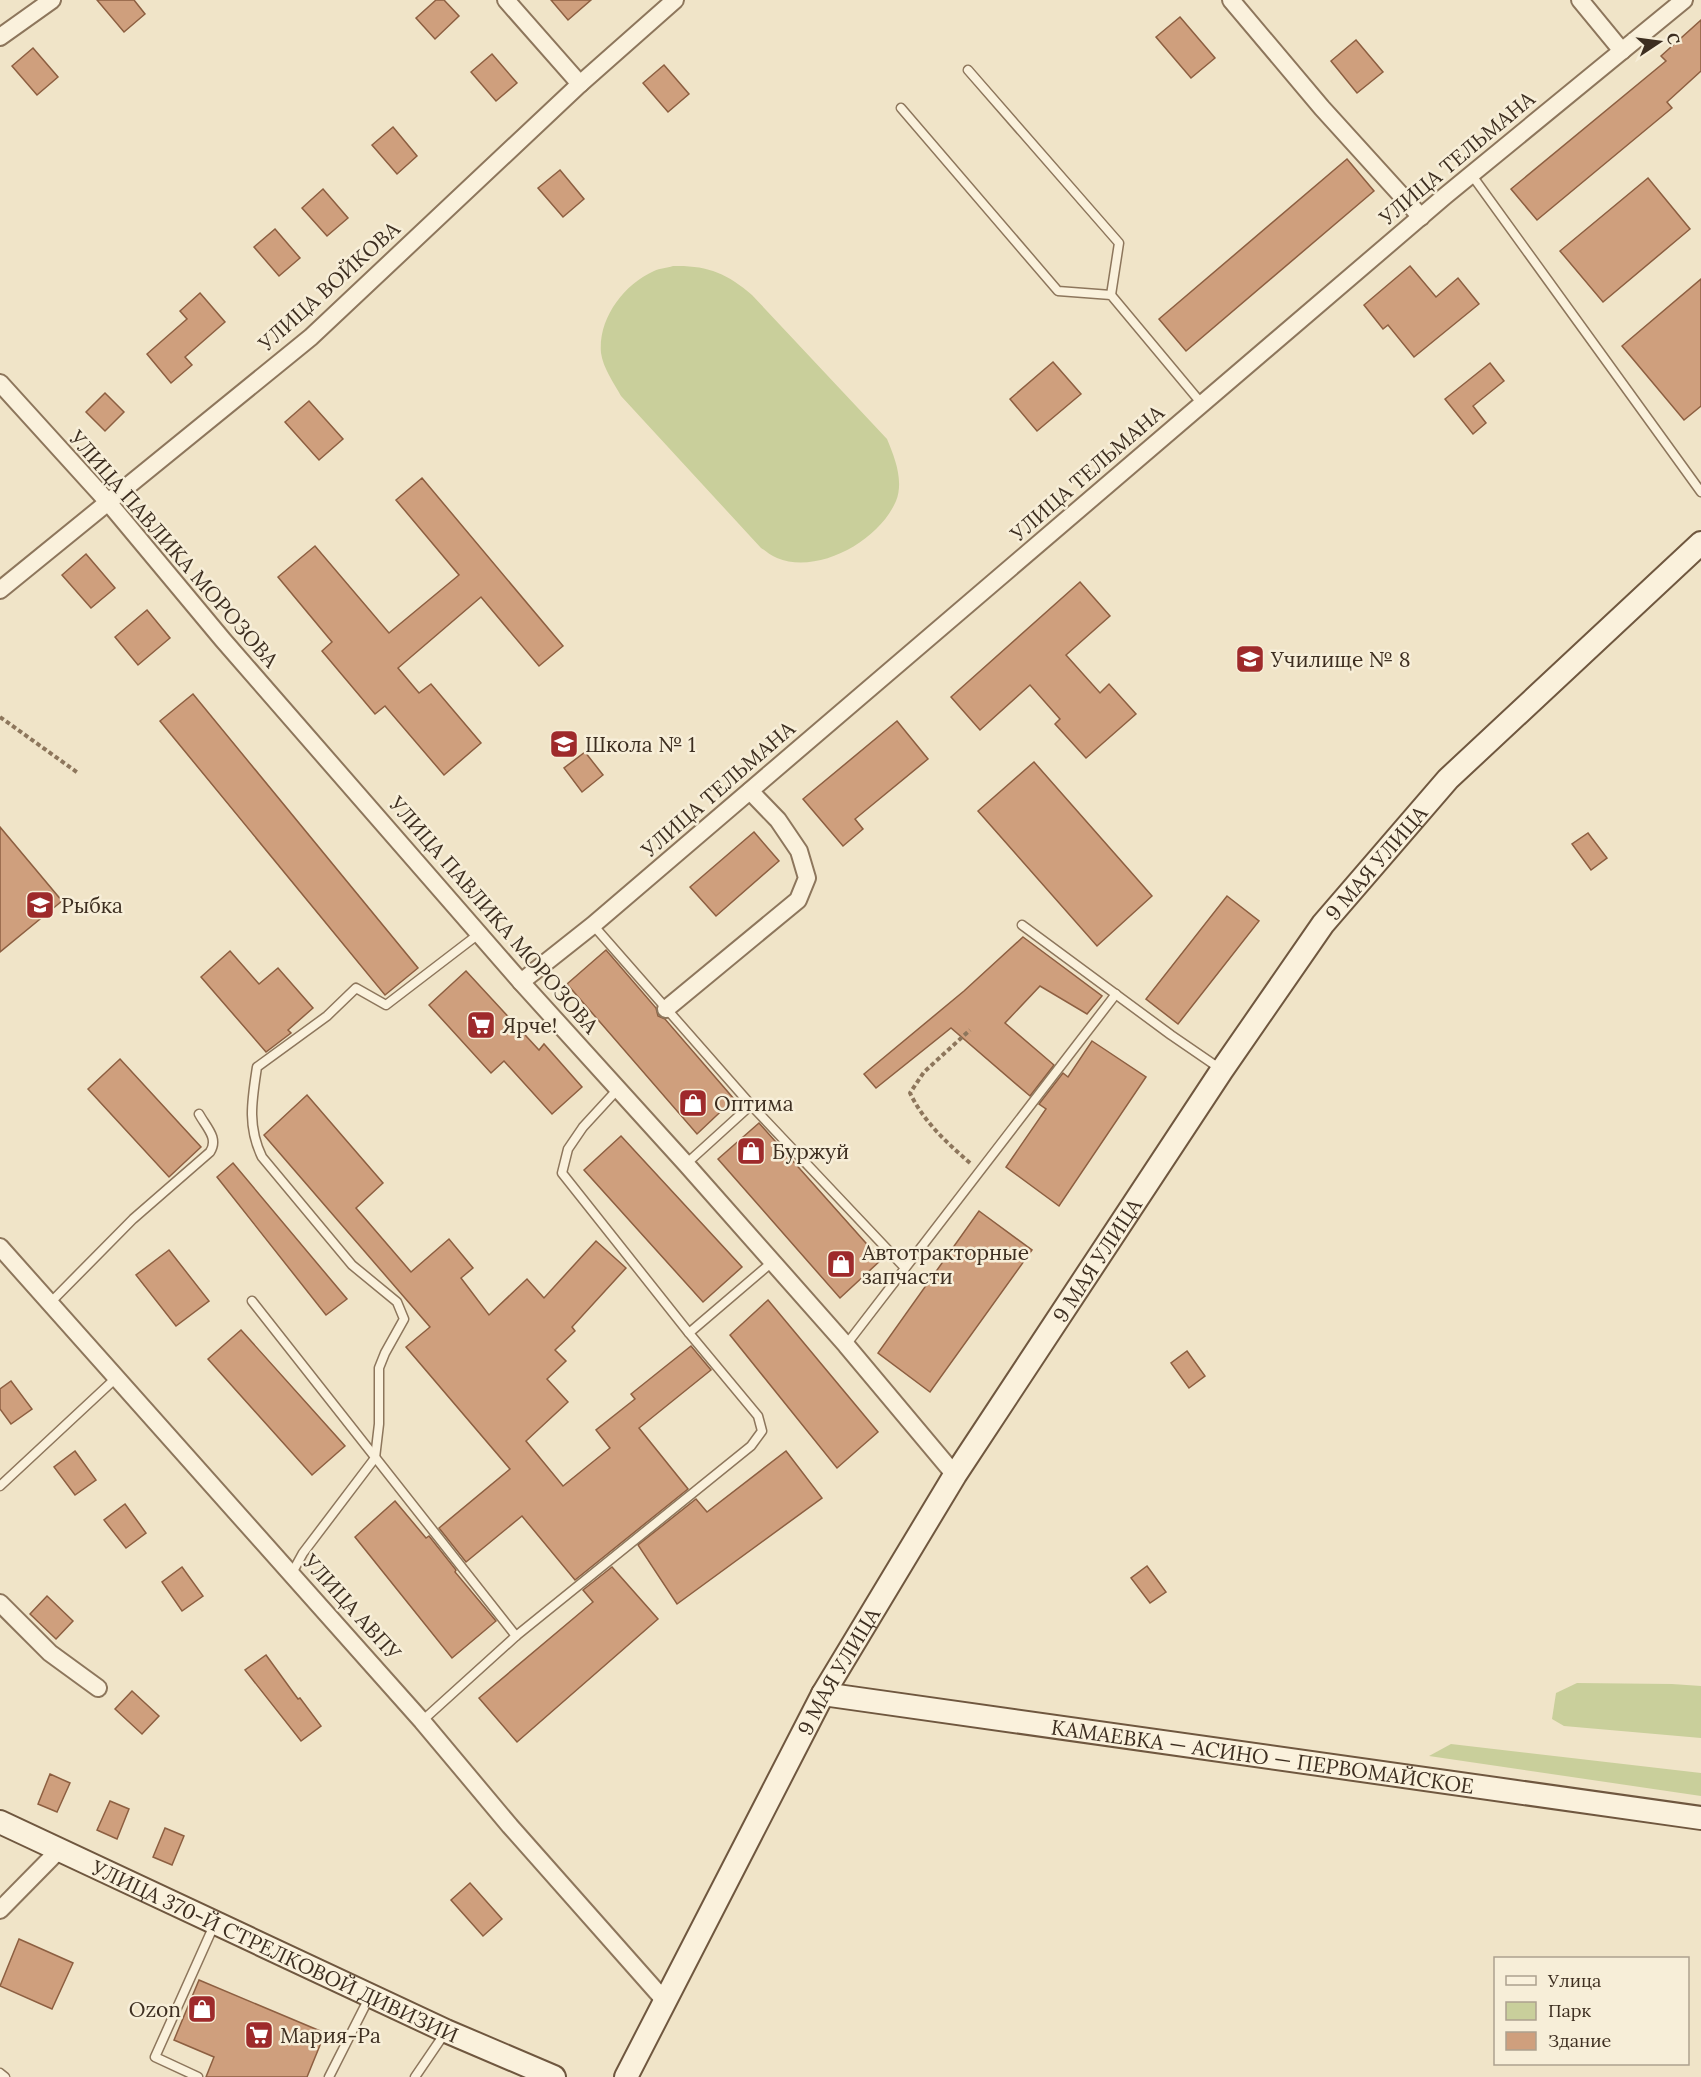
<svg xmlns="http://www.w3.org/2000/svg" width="1701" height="2077" font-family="Lora,serif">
<rect width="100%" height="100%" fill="#f0e4c8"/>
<g fill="#c9cf9b">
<path d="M673,266C706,265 727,273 752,295L887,439C895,458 904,481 896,501C879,541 818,575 777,558C771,556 766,551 761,548L621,396C614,383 603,368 601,353C598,319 623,285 654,271C660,268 667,268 673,266Z"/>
<polygon points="1577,1683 1672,1684 1701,1686 1701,1738 1564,1726 1552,1719 1556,1693"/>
<polygon points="1451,1744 1701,1773 1701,1796 1429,1756"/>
</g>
<g fill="#cf9f7d" stroke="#8d5f41" stroke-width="1.5">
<polygon points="97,0 134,0 145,14 124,32"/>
<polygon points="436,0 444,0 459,16 435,39 416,18"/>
<polygon points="551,0 591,0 568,20"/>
<polygon points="1180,17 1215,58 1191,78 1156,37"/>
<polygon points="1701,20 1701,71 1667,102 1672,108 1537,220 1511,189 1666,61 1661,56"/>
<polygon points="1356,40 1383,72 1357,93 1331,61"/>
<polygon points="33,48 58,77 37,95 12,66"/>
<polygon points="492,54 517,83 496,101 471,72"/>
<polygon points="664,65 689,94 668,112 643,83"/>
<polygon points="393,127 417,156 397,174 372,145"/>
<polygon points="1347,159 1374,191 1186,351 1159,319"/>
<polygon points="560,170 584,199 563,217 538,188"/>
<polygon points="1648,178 1690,229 1603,302 1560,251"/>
<polygon points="323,189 348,218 327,236 302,208"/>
<polygon points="275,229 300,258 279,276 254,247"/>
<polygon points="1410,266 1436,297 1458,278 1479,304 1414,357 1388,325 1383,329 1364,305"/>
<polygon points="1701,279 1701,406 1684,420 1622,346"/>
<polygon points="200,293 225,322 185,357 192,365 171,383 147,354 187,319 180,311"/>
<polygon points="1053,362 1081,394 1037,431 1010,399"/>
<polygon points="1490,363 1504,381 1473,406 1486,423 1473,434 1445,399"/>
<polygon points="105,393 124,412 105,431 86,412"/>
<polygon points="309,401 343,439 319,460 285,422"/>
<polygon points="422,478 563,646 539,666 481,597 398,668 419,693 431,684 481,743 444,775 385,706 375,714 322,651 332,642 278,577 315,546 389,633 459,575 396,500"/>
<polygon points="86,554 115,588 91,608 62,575"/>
<polygon points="1080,582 1110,616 1066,655 1100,693 1109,684 1136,714 1086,758 1055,724 1060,719 1030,685 980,730 951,697"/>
<polygon points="147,610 170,638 138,665 115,637"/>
<polygon points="193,694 418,968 385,995 160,721"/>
<polygon points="897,721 928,759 855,819 863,829 843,846 803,799"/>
<polygon points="585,752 603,775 582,792 564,768"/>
<polygon points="1034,762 1152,896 1097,946 978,811"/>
<polygon points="0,827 62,901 0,952"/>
<polygon points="754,832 779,861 716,916 690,887"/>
<polygon points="1588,833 1607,858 1591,870 1572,844"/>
<polygon points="1227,896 1259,921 1178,1024 1146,999"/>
<polygon points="1023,937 1102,996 1087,1014 1040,986 1005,1023 1054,1065 1030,1096 951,1028 876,1088 864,1074 964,991"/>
<polygon points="606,950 656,1008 658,1016 665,1019 734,1099 697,1134 567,984"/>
<polygon points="230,951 259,984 278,968 313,1008 288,1030 291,1033 266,1052 201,977"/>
<polygon points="466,971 539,1050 544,1044 582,1087 552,1114 504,1061 491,1073 429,1005"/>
<polygon points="1092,1041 1146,1077 1059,1206 1006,1167 1046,1109 1039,1104 1063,1073 1068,1077"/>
<polygon points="120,1059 201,1147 169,1177 88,1089"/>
<polygon points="307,1095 383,1183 356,1208 411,1272 449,1239 473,1268 461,1278 489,1315 527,1279 544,1298 596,1241 626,1268 572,1327 575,1331 555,1350 566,1361 547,1379 568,1402 526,1441 563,1486 610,1448 596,1430 635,1399 631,1394 691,1346 711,1370 639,1428 688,1489 575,1580 522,1516 466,1562 439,1528 510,1469 406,1347 430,1327 264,1135"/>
<polygon points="759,1123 881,1260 840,1298 718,1159"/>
<polygon points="621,1136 742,1267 703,1302 584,1170"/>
<polygon points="233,1163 347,1299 326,1315 217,1177"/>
<polygon points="979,1211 1032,1250 930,1392 878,1353"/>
<polygon points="169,1250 209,1301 176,1326 136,1275"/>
<polygon points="768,1300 878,1432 837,1468 730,1335"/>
<polygon points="241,1330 345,1446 312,1475 208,1359"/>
<polygon points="1187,1351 1205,1376 1189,1388 1171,1363"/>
<polygon points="11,1381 32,1409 11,1424 0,1409 0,1389"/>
<polygon points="75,1451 96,1480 75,1495 54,1467"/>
<polygon points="786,1451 822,1498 677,1604 638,1545 696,1499 707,1512"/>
<polygon points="395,1501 426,1538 429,1536 456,1570 455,1572 496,1621 452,1658 355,1537"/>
<polygon points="125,1504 146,1533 126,1548 104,1520"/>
<polygon points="1147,1566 1166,1592 1150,1603 1131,1578"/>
<polygon points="182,1567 203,1596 182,1611 162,1582"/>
<polygon points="612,1567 658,1619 517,1742 479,1698 593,1602 583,1590"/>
<polygon points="47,1596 73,1621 56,1639 30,1614"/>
<polygon points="266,1655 298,1699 300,1698 321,1726 301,1741 245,1670"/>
<polygon points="132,1691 159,1716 142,1734 115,1709"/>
<polygon points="50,1774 70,1783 57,1812 38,1804"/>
<polygon points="110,1801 129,1809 117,1839 97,1830"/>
<polygon points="165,1828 184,1836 172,1865 153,1857"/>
<polygon points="470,1883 502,1919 483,1936 451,1900"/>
<polygon points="19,1939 73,1963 52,2009 0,1986"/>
<polygon points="199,1980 325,2033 307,2077 206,2077 214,2057 174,2040"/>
</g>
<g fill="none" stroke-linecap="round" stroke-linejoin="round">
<g stroke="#8d765c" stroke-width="11">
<g id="lane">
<polyline points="968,70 1119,243 1111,295"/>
<polyline points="901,108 1058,291 1111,295 1202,404"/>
<polyline points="1471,174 1701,492"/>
<polyline points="593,925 751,1105 905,1268"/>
<polyline points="1022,925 1171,1035 1222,1070"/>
<polyline points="686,1164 751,1105"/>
<polyline points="252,1301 516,1636"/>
<path d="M50,1303L133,1219L210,1152C219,1138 206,1127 199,1114"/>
<polyline points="689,1333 771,1263"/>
<polyline points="846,1345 1116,994"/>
<polyline points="0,1486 116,1378"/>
<path d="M292,1573L303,1553L375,1458L379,1424V1368L385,1353L404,1319L397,1302L352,1265L262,1157C247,1126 252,1100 257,1067L327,1016L356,988L386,1005L480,933"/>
<polyline points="422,1721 516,1636 751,1446 762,1431 758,1416 689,1333 562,1173 568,1149 583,1127 617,1090"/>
<polyline points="0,2073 5,2077"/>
<polyline points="198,2077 155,2057 215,1923"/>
<polyline points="329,2077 370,1996"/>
<polyline points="415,2077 445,2033"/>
</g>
</g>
<g stroke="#8d765c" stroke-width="20">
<g id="street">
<polyline points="506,0 580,84"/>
<polyline points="1231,0 1322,108 1421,217"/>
<polyline points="1580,0 1622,51"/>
<polyline points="0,37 52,0"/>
<polyline points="0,383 108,502 223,640 521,982 686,1164 846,1345 955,1475"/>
<polyline points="0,590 311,337 580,84 675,0"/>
<polyline points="521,982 593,925 1445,196 1684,0"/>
<polyline points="666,1009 798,900 807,878 799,851 778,820 750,791"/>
<polyline points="0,1247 422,1721 510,1826 665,2001"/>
<polyline points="0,1603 50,1653 98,1688"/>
<polyline points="0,1910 60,1849"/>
</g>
</g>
<g stroke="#6f573f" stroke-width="26">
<g id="secondary">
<path id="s1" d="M823,1694L1701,1818"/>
<path id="s2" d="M0,1822L446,2031L554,2077"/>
<path id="s3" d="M626,2077L823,1694L955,1475L1222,1070L1323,924L1448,779L1701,543"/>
</g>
</g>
<g stroke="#8d765c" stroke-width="4" stroke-dasharray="4.5 3" stroke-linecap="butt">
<polyline points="0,717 78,773"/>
<path d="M970,1163C946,1142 924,1122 910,1093L924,1072L970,1030"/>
</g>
<use href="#lane" stroke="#faf1dc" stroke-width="8"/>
<use href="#street" stroke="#faf1dc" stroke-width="16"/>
<use href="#secondary" stroke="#faf1dc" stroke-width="22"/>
</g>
<defs>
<g id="school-square" transform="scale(1.5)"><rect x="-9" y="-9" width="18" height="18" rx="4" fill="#9e2a2b" stroke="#f7eed8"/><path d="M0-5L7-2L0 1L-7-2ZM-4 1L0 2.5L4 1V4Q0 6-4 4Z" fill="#fff"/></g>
<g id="supermarket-square" transform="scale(1.5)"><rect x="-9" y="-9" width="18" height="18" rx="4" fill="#9e2a2b" stroke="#f7eed8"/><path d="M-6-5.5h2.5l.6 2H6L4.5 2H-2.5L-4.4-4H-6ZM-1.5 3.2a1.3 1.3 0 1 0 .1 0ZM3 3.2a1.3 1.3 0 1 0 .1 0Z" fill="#fff"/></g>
<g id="shop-square" transform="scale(1.5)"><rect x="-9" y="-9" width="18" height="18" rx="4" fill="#9e2a2b" stroke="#f7eed8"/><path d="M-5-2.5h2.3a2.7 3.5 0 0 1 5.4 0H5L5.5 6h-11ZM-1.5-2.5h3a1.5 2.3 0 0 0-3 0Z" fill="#fff"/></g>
</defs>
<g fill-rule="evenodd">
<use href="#school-square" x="1250" y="659"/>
<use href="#school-square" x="564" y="744"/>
<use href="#school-square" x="40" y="905"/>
<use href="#supermarket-square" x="481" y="1025"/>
<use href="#shop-square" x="693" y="1103"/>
<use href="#shop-square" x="751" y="1151"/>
<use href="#shop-square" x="841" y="1264"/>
<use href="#shop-square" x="202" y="2009"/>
<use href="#supermarket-square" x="259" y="2035"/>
</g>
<g text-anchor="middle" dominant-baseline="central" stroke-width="5" stroke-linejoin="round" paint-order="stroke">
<g font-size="21" fill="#3d2e20" stroke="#f7eed8">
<text transform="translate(1457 158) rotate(-40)">УЛИЦА ТЕЛЬМАНА</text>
<text transform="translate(329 286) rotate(-42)">УЛИЦА ВОЙКОВА</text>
<text transform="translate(1087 473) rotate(-41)">УЛИЦА ТЕЛЬМАНА</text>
<text transform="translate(174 549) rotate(49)">УЛИЦА ПАВЛИКА МОРОЗОВА</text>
<text transform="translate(718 789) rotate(-41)">УЛИЦА ТЕЛЬМАНА</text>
<text stroke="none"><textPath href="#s3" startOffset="1430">9 МАЯ УЛИЦА</textPath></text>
<text transform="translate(494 915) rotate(49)">УЛИЦА ПАВЛИКА МОРОЗОВА</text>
<text stroke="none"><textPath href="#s3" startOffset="944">9 МАЯ УЛИЦА</textPath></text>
<text transform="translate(352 1607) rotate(48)">УЛИЦА АВПУ</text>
<text stroke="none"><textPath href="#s3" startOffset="458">9 МАЯ УЛИЦА</textPath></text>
<text stroke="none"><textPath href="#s1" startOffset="444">КАМАЕВКА — АСИНО — ПЕРВОМАЙСКОЕ</textPath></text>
<text stroke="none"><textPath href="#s2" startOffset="304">УЛИЦА 370-Й СТРЕЛКОВОЙ ДИВИЗИИ</textPath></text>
</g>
<g font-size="21" fill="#3d2e20" stroke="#f7eed8" text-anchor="start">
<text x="1271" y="659">Училище № 8</text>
<text x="585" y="744">Школа № 1</text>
<text x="61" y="905">Рыбка</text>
<text x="502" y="1025">Ярче!</text>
<text x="714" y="1103">Оптима</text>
<text x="772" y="1151">Буржуй</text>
<text x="862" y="1252">Автотракторные<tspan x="862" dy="24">запчасти</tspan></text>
<text x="181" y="2009" text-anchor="end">Ozon</text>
<text x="280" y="2035">Мария-Ра</text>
</g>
</g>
<rect x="1494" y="1957" width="195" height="108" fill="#f7eed8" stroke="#ada18e" stroke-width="1.5"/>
<rect x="1506" y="1976" width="30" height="9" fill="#faf1dc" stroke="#ada18e" stroke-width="1.5"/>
<text x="1548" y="1987" font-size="18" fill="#3d2e20">Улица</text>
<rect x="1506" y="2002" width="30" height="18" fill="#c9cf9b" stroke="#ada18e" stroke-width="1.5"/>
<text x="1548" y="2017" font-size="18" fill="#3d2e20">Парк</text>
<rect x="1506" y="2032" width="30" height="18" fill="#cf9f7d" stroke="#ada18e" stroke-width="1.5"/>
<text x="1548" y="2047" font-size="18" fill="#3d2e20">Здание</text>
<g transform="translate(1659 42) rotate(77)" stroke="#f7eed8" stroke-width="4.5" paint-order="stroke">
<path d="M0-4.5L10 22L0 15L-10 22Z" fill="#3d2e20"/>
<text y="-9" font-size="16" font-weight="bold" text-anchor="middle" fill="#3d2e20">С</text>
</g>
</svg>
